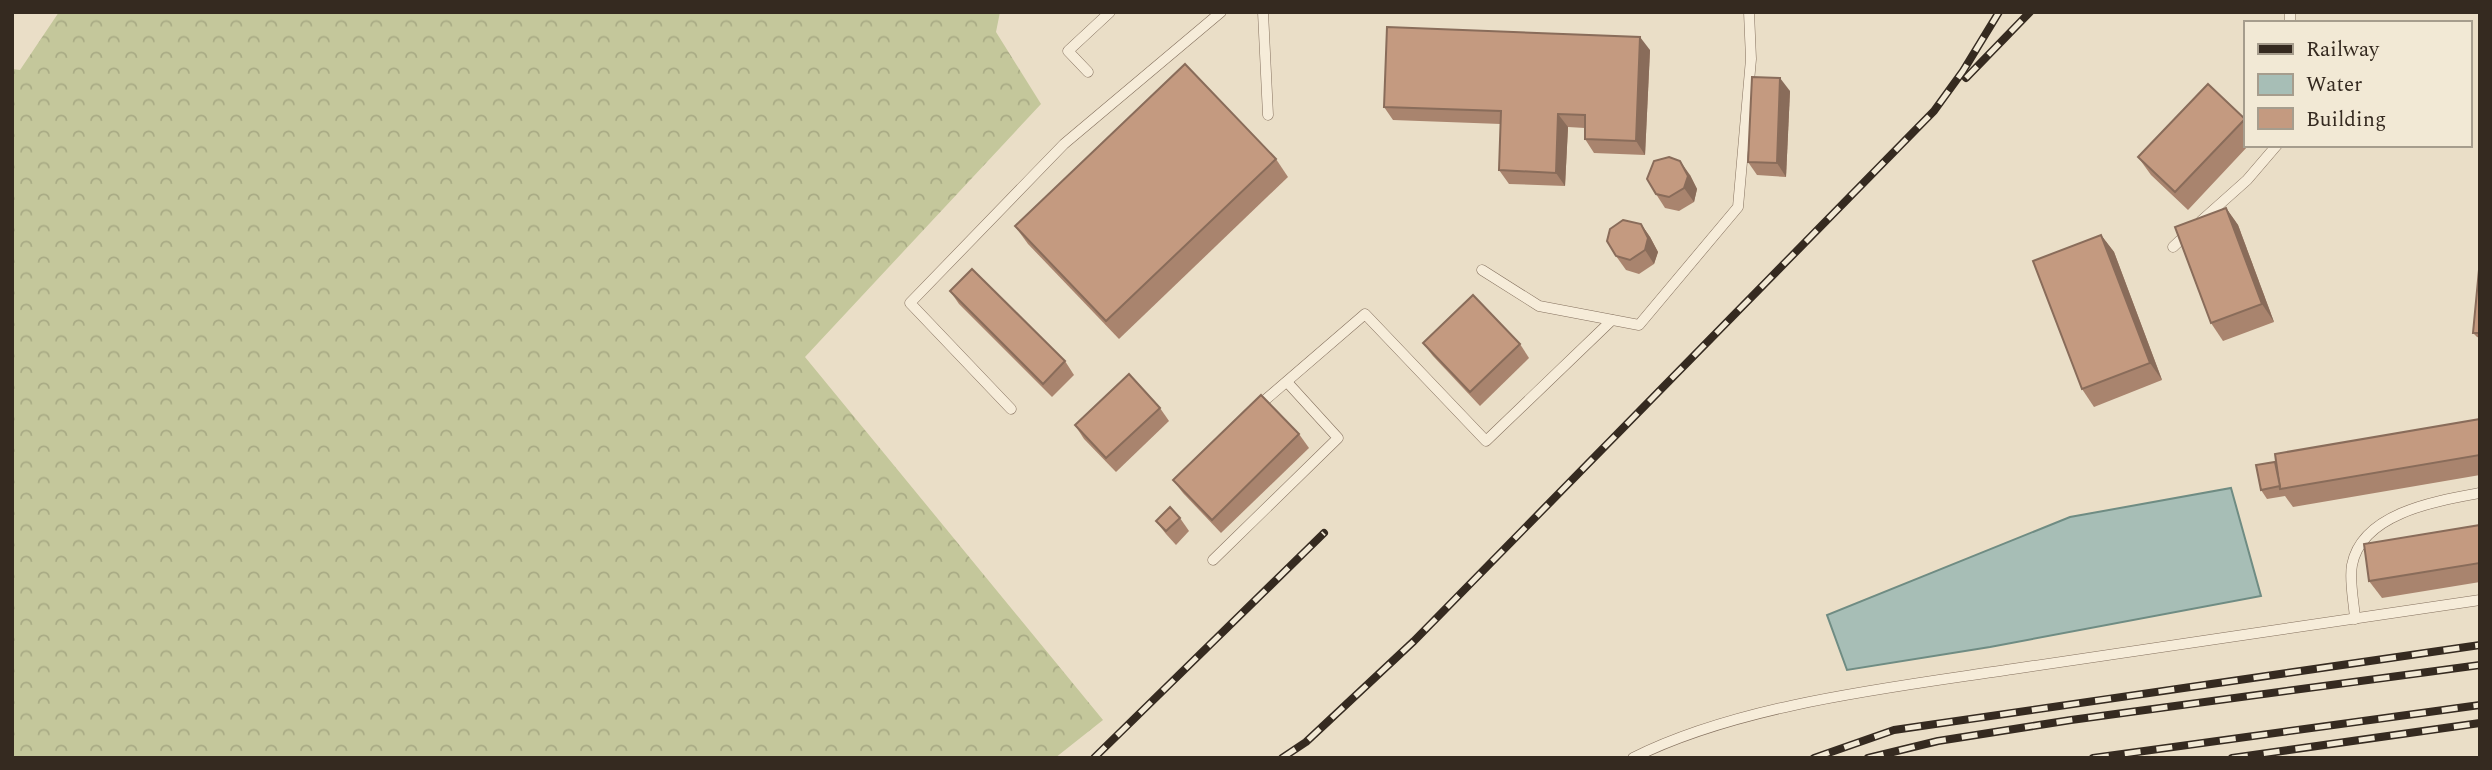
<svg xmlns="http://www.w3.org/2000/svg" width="2492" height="770" font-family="Spectral,serif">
<defs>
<pattern id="forest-crowns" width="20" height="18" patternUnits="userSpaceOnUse" patternTransform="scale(1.75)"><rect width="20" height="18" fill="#c4c79b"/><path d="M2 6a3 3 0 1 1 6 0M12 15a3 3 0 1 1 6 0" fill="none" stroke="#a9ab85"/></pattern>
</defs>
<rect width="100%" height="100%" fill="#eadec7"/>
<polygon fill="url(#forest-crowns)" points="59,12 1000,12 996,32 1041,104 805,357 1103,720 1055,758 12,758 12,69 20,70"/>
<polygon fill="#a7beb6" stroke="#6f8c83" stroke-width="2" points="2231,488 2261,596 1990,647 1847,670 1827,615 2070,517"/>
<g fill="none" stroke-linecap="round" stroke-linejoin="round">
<g stroke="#84705e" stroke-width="11">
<g id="lane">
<polyline points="1263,12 1268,115"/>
<polyline points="2290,23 2290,12"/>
<polyline points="1088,72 1068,51 1110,12"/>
<polyline points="2201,221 2247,180 2277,145"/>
<polyline points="2173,247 2190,231"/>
<polyline points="1482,270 1539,306 1639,325 1738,207 1751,59 1749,12"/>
<polyline points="1257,407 1365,314 1486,441 1612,320"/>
<polyline points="1011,409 910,303 1064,144 1221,12"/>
<polyline points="1213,560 1338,438 1287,382"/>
<path d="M2355,619C2354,602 2349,581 2352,565C2362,513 2436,501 2480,493"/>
<path d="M1633,758C1740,704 1894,687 2013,669C2169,646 2324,623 2480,600"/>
</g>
</g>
<use href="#lane" stroke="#f6ecd9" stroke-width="10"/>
<g stroke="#352a20" stroke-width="8">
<g id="rail">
<polyline points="1966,78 2030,12"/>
<polyline points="1094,758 1324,533"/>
<polyline points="1282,758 1306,742 1414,641 1934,111 1963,71 1999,12"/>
<polyline points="1814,758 1894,730 2480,645"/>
<polyline points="1868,758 1938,741 2071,720 2480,665"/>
<polyline points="2093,758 2480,705"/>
<polyline points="2232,758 2480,723"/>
</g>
</g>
<use href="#rail" stroke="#f2e9d5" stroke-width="5" stroke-dasharray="16" stroke-linecap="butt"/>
</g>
<g fill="#a9846e">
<polygon points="1650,50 1645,155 1594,153 1585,139 1585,128 1568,127 1565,186 1509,184 1499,170 1501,124 1393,120 1384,107"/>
<polygon points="1790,91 1786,177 1757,175 1748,162"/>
<polygon points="2245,119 2245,145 2249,145 2188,210 2151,175 2138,157"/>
<polygon points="1276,159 1288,177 1119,339 1028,244 1015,226"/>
<polygon points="1690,175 1697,189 1694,202 1679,211 1665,208 1656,194"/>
<polygon points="2226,208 2238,225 2274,322 2223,341 2211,323"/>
<polygon points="1641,224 1650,237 1658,252 1654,264 1639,274 1626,270 1616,256"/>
<polygon points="2101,235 2114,252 2162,380 2094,407 2082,389"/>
<polygon points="2480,259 2480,338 2477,337 2473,333"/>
<polygon points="950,291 1065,361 1074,375 1052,397 959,304"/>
<polygon points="1423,343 1520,344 1529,358 1480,406 1433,356"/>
<polygon points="1160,408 1169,421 1116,472 1084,439 1075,425"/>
<polygon points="2480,419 2480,475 2293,507 2285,496 2267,499 2261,490"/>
<polygon points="1299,434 1309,448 1221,533 1183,493 1173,480"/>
<polygon points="1180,518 1189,531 1176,545 1166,534 1156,521"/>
<polygon points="2480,525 2480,582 2382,598 2369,581"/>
</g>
<g fill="#896c5a">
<polygon points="1640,37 1650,50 1645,155 1636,141"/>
<polygon points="1780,78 1790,91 1786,177 1777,163"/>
<polygon points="1558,114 1568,127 1565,186 1556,173"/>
<polygon points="1680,161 1690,175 1697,189 1694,202 1684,188"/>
<polygon points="2226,208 2238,225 2274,322 2262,304"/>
<polygon points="1641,224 1650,237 1658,252 1654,264 1645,250"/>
<polygon points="2101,235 2114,252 2162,380 2150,363"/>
</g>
<g fill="#c49a80" stroke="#896c5a" stroke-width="2">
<polygon points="1387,27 1640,37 1636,141 1585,139 1585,115 1558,114 1556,173 1499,170 1501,111 1384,107"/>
<polygon points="1185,64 1276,159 1106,321 1015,226"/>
<polygon points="1752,77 1780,78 1777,163 1748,162"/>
<polygon points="2208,84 2245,119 2175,192 2138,157"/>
<polygon points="1669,157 1680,161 1688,176 1684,188 1669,197 1656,194 1647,179 1654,161"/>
<polygon points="2226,208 2262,304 2211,323 2175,227"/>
<polygon points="1623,220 1641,224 1648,238 1645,250 1630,260 1616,256 1607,241 1610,229"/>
<polygon points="2101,235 2150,363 2082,389 2033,261"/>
<polygon points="2480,259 2480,333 2473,333"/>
<polygon points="972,269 1065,361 1043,384 950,291"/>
<polygon points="1473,295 1520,344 1470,392 1423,343"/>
<polygon points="1129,374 1160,408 1106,458 1075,425"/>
<polygon points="1261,395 1299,434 1212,520 1173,480"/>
<polygon points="2480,419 2480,455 2280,489 2275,454"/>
<polygon points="2275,462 2280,486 2261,490 2256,465"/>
<polygon points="1170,507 1180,518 1166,531 1156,521"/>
<polygon points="2480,525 2480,563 2369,581 2364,544"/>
</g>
<rect width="2492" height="770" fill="none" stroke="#352a20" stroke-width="28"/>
<rect x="2244" y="21" width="228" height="126" fill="#f2e9d5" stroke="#a69d8d" stroke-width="2"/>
<rect x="2258" y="44" width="35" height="10" fill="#352a20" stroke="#a69d8d" stroke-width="2"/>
<text x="2306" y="56" font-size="21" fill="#352a20">Railway</text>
<rect x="2258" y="74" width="35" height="21" fill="#a7beb6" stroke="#a69d8d" stroke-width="2"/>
<text x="2306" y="91" font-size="21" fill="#352a20">Water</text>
<rect x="2258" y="108" width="35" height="21" fill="#c49a80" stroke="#a69d8d" stroke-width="2"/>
<text x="2306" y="126" font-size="21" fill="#352a20">Building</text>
</svg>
